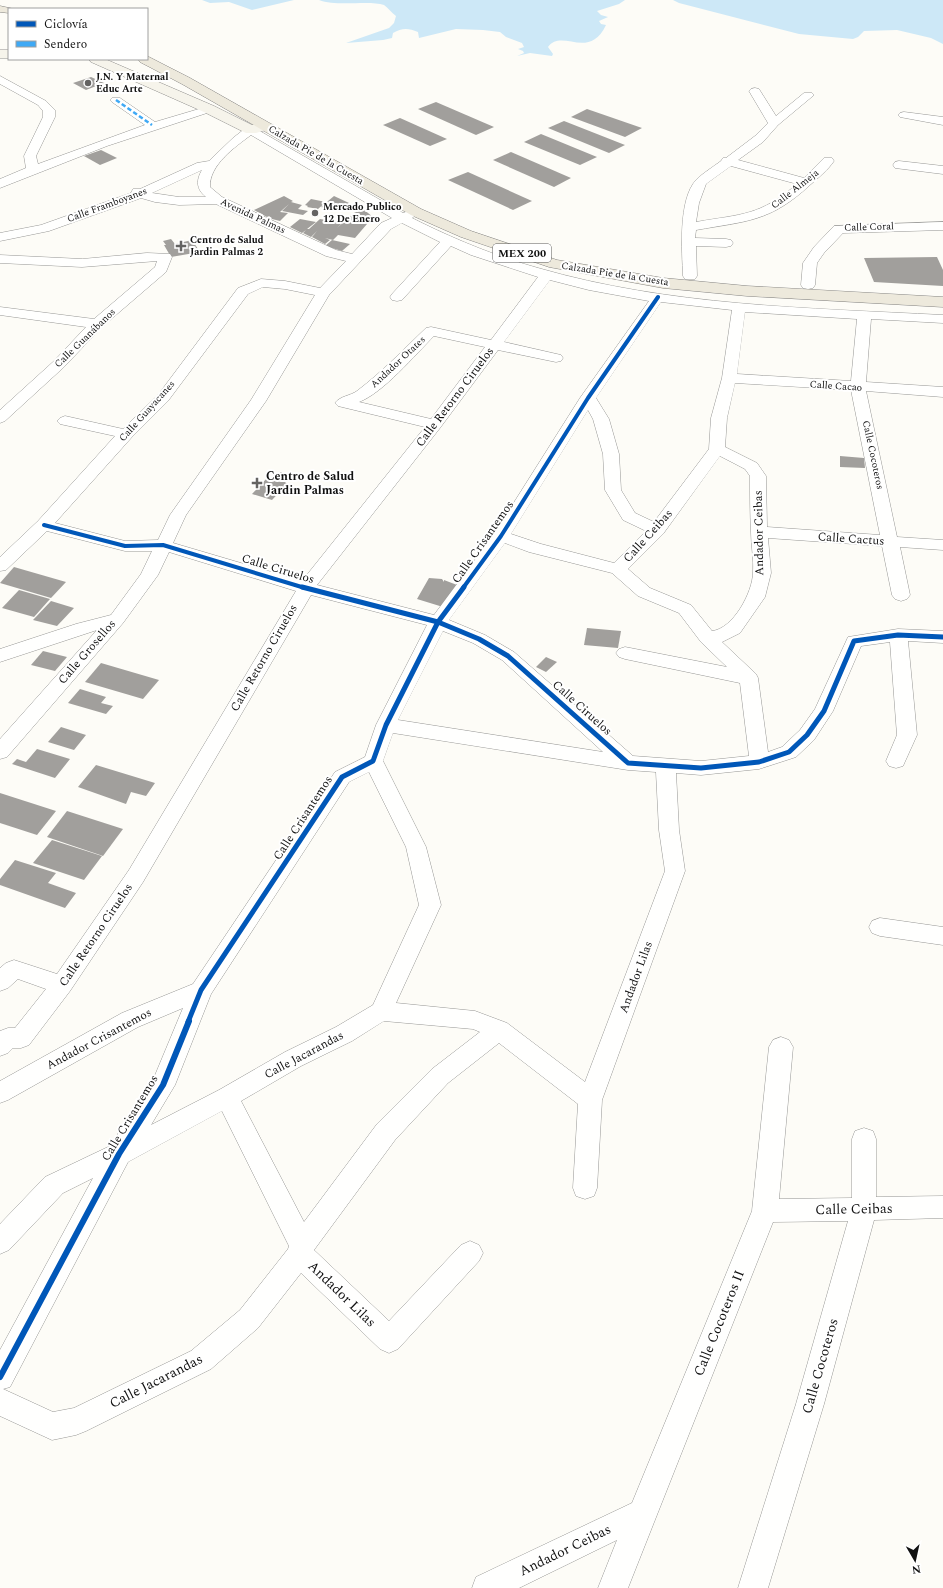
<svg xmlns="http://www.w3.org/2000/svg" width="943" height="1588" font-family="Spectral,serif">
<rect width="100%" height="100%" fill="#fdfcf7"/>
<g fill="#cde8f7">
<polygon points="202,0 294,0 252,10 229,2 210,3"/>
<path d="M319,0H625L619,4L597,11L601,15L608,17L599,21L601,24L606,25C589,61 562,28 548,47L553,54L552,56L530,53L517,56L524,53L523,51L518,49L524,47L522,43L506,37L500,32L483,30L456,29L419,38L418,32C408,28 402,28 393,33L392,38L383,40L346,43L389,28L394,23L396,16C392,13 388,8 384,5C369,0 337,7 319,0Z"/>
<polygon points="673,0 943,0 943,44 931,38 897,30 864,31 858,37 853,39 799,34 679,3"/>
</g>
<g fill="#a19f9c">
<polygon points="91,77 104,83 86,90 73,83"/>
<polygon points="436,102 494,127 476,135 418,109"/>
<polygon points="587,109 642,128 625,137 571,117"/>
<polygon points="400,118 447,139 430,146 383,125"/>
<polygon points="564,121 625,145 609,153 548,128"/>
<polygon points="541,134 597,157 580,165 524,142"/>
<polygon points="101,150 117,158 100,165 84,156"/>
<polygon points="511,152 571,178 554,187 493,160"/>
<polygon points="468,172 532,201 513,210 448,180"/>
<polygon points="284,196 293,201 291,202 302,205 298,209 308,211 303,215 282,211 289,204 280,212 288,213 280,221 268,218 270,216 267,217 254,210"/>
<polygon points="334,196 349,203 341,211 321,207"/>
<polygon points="311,199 326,202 318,209 307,207 308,206 305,205"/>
<polygon points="363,209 373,217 355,238 338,235 333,240 325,238 330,240 325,244 312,237 317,231 311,237 303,233 306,230 302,233 290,227 300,219 316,222 307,229 309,229 320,219 342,223 337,228 354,213"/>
<polygon points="171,239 175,244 192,240 200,252 171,257 164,245 166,245 163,241"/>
<polygon points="332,240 350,244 342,251 325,246"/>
<polygon points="937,257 943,270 943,286 874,282 864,258"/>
<polygon points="840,456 864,458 865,468 840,467"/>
<polygon points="281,472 289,474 283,480 287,484 272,500 252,494 268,477 274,479"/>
<polygon points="14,567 66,582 51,598 0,583"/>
<polygon points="429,578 442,579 444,582 444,580 457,585 443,607 417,599"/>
<polygon points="19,590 50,599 34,617 2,608"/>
<polygon points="51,601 74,608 57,626 33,620"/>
<polygon points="587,628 621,631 618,648 584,645"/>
<polygon points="43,651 67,657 55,671 31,665"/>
<polygon points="546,657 557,662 546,672 536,667"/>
<polygon points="101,663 159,680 143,699 85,682"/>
<polygon points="80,689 106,697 101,703 113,706 106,714 68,703"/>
<polygon points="61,727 86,735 74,750 48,742"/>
<polygon points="37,749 70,759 55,778 12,764 17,759 26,762"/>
<polygon points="96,765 155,783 146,796 131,792 126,804 78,787"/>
<polygon points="0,793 56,811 37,835 0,823"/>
<polygon points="67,811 123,829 103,856 47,837"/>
<polygon points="52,840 102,856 84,880 33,863"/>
<polygon points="15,860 56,873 48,883 76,893 65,908 0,885 0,879"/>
</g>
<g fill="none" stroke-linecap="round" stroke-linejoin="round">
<g stroke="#979795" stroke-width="1">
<g id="minor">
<polygon points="0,76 46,101 55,110 55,117 36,156 38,164 145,125 112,102 110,100 112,98 120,98 155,122 209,106 213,107 215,109 213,111 107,146 0,188 0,179 26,168 24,156 43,117 43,111 38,105 0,84"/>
<path d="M755,88L759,89L776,116L804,93H812L814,95L778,125L763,142L738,160L804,178L824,158H832L834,161C828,170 818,178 810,185C770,222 747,221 696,230L695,238L726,239L731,240L733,243L731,246L726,247L696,246L697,276L695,279H685L683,276C682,251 678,200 696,180C703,173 713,167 721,161L723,158H726L755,136L768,123L749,91L751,89ZM731,166L797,184C760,216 742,214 696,222L699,203L706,184Z"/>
<polygon points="904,112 943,117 943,125 900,117 898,115 900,113"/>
<path d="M251,126L403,213L411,210L416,211L417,214L412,218L422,223C459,241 498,257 538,268C669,306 807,308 943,315V323L871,319L866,382L943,387V397L866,391L897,537L943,540V550L900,547L910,595L907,599L901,601L895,599L892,595L882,546L768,538L771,573L765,597L740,633L722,642L756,674L758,678L768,752L782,747L800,730L815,709L848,637L898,629L943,631V643L908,641L917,735L903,766L896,768L889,766L886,761L897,735L890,642L861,646L833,711L814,740L796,757L759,769L701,775L676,773L679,830L685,871L602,1100L597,1188L594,1196L585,1199L576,1196L573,1188L578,1104L499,1043L448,1083L395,1140L314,1250L389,1321L461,1245L470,1241L479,1245L483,1253L479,1261L398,1349L389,1353L380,1349L301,1273L258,1328L211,1369L86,1431L76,1435L52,1440L0,1416V1350L93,1178L63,1193L9,1250L0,1254V1224L45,1177L110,1146L153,1080L183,1008L138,1027L8,1100L0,1103V1081L122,1013L193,984L335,772L365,757L376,725L427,625L311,595L143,882L70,991L29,1045L21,1048H13L8,1053L0,1056V1031L8,1028H15L46,989L18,979L8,988L0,991V968L6,963L14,960L57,974L129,870L296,591L169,552L158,575L123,623L7,757L0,759V739L97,630L0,662V649L76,624L111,615L141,574L152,551H125L47,531L6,570L0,571V557L38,521L115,436L60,424L57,421L60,418L65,416L123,429L158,395L238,288L261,279L285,281L320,288L346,261L326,256L216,204L179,205L155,202L141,198L49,231L0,241V233L41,225L131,193L133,189H140L197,163L209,161L233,138L247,127ZM251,135L392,218L381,223L352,254L336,250L222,197L210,187C209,165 235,147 251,135ZM202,170C196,180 196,189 206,197H179L152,193ZM402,223L440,242L392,294L390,297L392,300L397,301L402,300L451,246L471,255L538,277L491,340L431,327L426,328C403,350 382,372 357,391C350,396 340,396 335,403L338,406L425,427L302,581L173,543L186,515L266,401L329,295L391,229ZM550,280L589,290L649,301L580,398L494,534L434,615L317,585L440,428L498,350L556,362L561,361L563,358L561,355L504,342ZM263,287L285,289L315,295L251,400L170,515L158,540L125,541L55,523L132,437L168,401L248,294ZM661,302L732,310L722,378L711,418L709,449L654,522L635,513L621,490L619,454L609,419L596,398ZM745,312L857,319L851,381L737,374ZM434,336L485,347L431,419L359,402C383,393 415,355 434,336ZM735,383L851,390L880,535L767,527L766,476L757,463L725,447L727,418ZM588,410L593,419L603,454L605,490L623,520L646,531L614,563L541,544L511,534ZM720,456L745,469L750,476C750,495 750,513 751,532C751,545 754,559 753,572C753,592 733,629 712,631L691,605L650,588L628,569L663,534ZM505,543L529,552L612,573L638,596L679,613L701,642L727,667L625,647L619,649L616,653L619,657L625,659L740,683L749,756L701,761L633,756L514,652L485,635L449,620ZM443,631L473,643L502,660L603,752L398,720ZM393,733L628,770L656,772L659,830L665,871L585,1082L507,1023L475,1011L396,1003L441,905L426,847L383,761ZM369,772L406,847L419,905L373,1005L336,1027L285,1052L219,1090L151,1125L175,1085L211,994L349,782ZM384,1021L473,1029L480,1032L432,1069L377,1124L304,1222L241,1101L301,1066L352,1041ZM222,1111L289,1246L288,1249L240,1310L191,1351L74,1408L53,1412L3,1389L10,1387L128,1162Z"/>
<polygon points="899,161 943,166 943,174 895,168 893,165 895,162"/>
<polygon points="943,222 943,230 843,233 824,253 817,263 815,285 813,288 808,289 803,288 801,285 803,263 814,247 834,226"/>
<polygon points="147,253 170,254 172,257 166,272 102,327 64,367 5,421 0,423 0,410 54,361 86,327 0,315 0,307 94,319 155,267 157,261 82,267 0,263 0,255 82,259"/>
<polygon points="880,918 943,927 943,945 880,936 872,933 869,927 872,921"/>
<polygon points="781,1037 789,1040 793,1047 779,1199 852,1198 852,1139 855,1131 864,1128 873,1131 876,1139 876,1197 943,1196 943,1218 874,1220 824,1404 768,1588 738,1588 796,1404 848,1221 773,1222 628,1588 598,1588 617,1540 519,1588 472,1588 476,1577 632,1503 752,1211 769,1047 773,1040"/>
</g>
</g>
<g stroke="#8e8d8b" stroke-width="1">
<g id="secondary">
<rect x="0" y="50" width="9" height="8"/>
<polygon points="89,59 105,59 214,106 252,125 264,122 269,123 270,126 269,129 256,133 246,133 204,112 91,62"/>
</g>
</g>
<g stroke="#858482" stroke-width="1">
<g id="primary">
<polygon points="0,6 14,9 9,9 9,13 0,12"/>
<polygon points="147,56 190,78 421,209 471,231 557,260 663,278 747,286 943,297 943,307 747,296 663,288 549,267 461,237 411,215 182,84 140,62 138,59 147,59"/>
</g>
</g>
<use href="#minor" fill="#fffffe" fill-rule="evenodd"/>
<use href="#secondary" fill="#f6f4eb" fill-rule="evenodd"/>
<use href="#primary" fill="#ede9dc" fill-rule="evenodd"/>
<polyline stroke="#3fa9f5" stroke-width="2.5" stroke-dasharray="4.5 2.5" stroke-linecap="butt" points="116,100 152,125"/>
<g stroke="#fff" stroke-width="6">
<g id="cycleway-far2">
<polyline points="44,525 125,546 163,545 305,588"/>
<polyline points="463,588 501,536 588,398 658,297"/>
</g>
</g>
<g stroke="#fff" stroke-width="8">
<g id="cycleway-far1">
<polyline points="302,587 438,622 479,639 508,656 628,763 701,768 759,762 789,752 807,735 824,711 854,641 898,635 943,637"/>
<polyline points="188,1022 201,990 342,777 373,761 386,725 438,622 464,587"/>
</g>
</g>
<g stroke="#fff" stroke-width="9">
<polyline id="cycleway" points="0,1377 119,1154 163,1085 189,1021"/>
</g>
<use href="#cycleway-far2" stroke="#0057b8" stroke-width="4"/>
<use href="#cycleway-far1" stroke="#0057b8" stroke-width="5"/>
<use href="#cycleway" stroke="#0057b8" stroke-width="6"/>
</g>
<g fill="#646362" stroke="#fff" stroke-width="1.5">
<circle cx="88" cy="83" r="4"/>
<circle cx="315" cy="213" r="4"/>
<path d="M179 240h4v4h4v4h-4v4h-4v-4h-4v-4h4z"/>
<path d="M255 477h4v4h4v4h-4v4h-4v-4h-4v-4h4z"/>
</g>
<g text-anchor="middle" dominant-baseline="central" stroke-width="4" stroke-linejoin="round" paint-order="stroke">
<g font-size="10" font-weight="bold" fill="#111" stroke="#fff" text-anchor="start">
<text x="96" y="77">J.N. Y Maternal<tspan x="96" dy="12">Educ Arte</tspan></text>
<text x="323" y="207">Mercado Publico<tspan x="323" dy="12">12 De Enero</tspan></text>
<text x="190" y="240">Centro de Salud<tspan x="190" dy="12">Jardin Palmas 2</tspan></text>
</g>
<g font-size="10" fill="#111" stroke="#fff">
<text transform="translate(316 155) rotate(30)">Calzada Pie de la Cuesta</text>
<text transform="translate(795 189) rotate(-38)">Calle Almeja</text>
<text transform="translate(107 205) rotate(-20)">Calle Framboyanes</text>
<text transform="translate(253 216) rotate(25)">Avenida Palmas</text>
<text transform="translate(869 227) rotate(-2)">Calle Coral</text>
<text transform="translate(615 274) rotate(9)">Calzada Pie de la Cuesta</text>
<text transform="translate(85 338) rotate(-44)">Calle Guanábanos</text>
<text transform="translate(398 362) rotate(-43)">Andador Otates</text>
<text transform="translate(836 386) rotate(4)">Calle Cacao</text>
<text transform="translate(147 411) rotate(-48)">Calle Guayacanes</text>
<text transform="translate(873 455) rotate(78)">Calle Cocoteros</text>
</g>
<rect fill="#fff" stroke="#585858" stroke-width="1" x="493" y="244" width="58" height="18" rx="3"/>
<g font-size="11" font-weight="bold" fill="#111">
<text x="522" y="253">MEX 200</text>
</g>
<g font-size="12" fill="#111" stroke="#fff">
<text transform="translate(455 397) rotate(-53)">Calle Retorno Ciruelos</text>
<text transform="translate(759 533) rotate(-91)">Andador Ceibas</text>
<text transform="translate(648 536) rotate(-48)">Calle Ceibas</text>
<text transform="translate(851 539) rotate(4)">Calle Cactus</text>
<text transform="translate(483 542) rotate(-55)">Calle Crisantemos</text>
<text transform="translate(278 569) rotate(17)">Calle Ciruelos</text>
<text transform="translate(87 652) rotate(-49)">Calle Grosellos</text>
<text transform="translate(264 658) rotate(-60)">Calle Retorno Ciruelos</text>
<text transform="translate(582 708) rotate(42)">Calle Ciruelos</text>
<text transform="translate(303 818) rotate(-57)">Calle Crisantemos</text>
<text transform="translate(96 935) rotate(-56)">Calle Retorno Ciruelos</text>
<text transform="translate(636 977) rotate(-70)">Andador Lilas</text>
<text transform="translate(99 1039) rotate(-28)">Andador Crisantemos</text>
<text transform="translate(304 1055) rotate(-28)">Calle Jacarandas</text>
<text transform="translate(130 1118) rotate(-59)">Calle Crisantemos</text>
</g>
<g font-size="12" font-weight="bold" fill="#111" stroke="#fff" text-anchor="start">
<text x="266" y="476">Centro de Salud<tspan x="266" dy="14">Jardin Palmas</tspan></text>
</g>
<g font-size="14" fill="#111" stroke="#fff">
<text transform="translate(854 1209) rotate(-1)">Calle Ceibas</text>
<text transform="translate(342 1294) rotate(44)">Andador Lilas</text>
<text transform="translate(719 1323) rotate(-68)">Calle Cocoteros II</text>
<text transform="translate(820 1366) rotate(-74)">Calle Cocoteros</text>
<text transform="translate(156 1381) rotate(-27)">Calle Jacarandas</text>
<text transform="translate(565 1550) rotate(-26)">Andador Ceibas</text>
</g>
</g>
<rect x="8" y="8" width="140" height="52" fill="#ffffff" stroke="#a0a0a0"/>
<rect x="16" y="21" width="20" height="6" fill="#0057b8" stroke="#a0a0a0"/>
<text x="44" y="28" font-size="12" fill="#111111">Ciclovía</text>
<rect x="16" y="41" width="20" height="6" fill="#3fa9f5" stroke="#a0a0a0"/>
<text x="44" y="48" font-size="12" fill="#111111">Sendero</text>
<g transform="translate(915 1560) rotate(171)" stroke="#ffffff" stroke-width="3" paint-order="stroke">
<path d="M0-3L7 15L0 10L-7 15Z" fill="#111111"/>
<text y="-6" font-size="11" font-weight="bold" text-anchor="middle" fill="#111111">N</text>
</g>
</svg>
